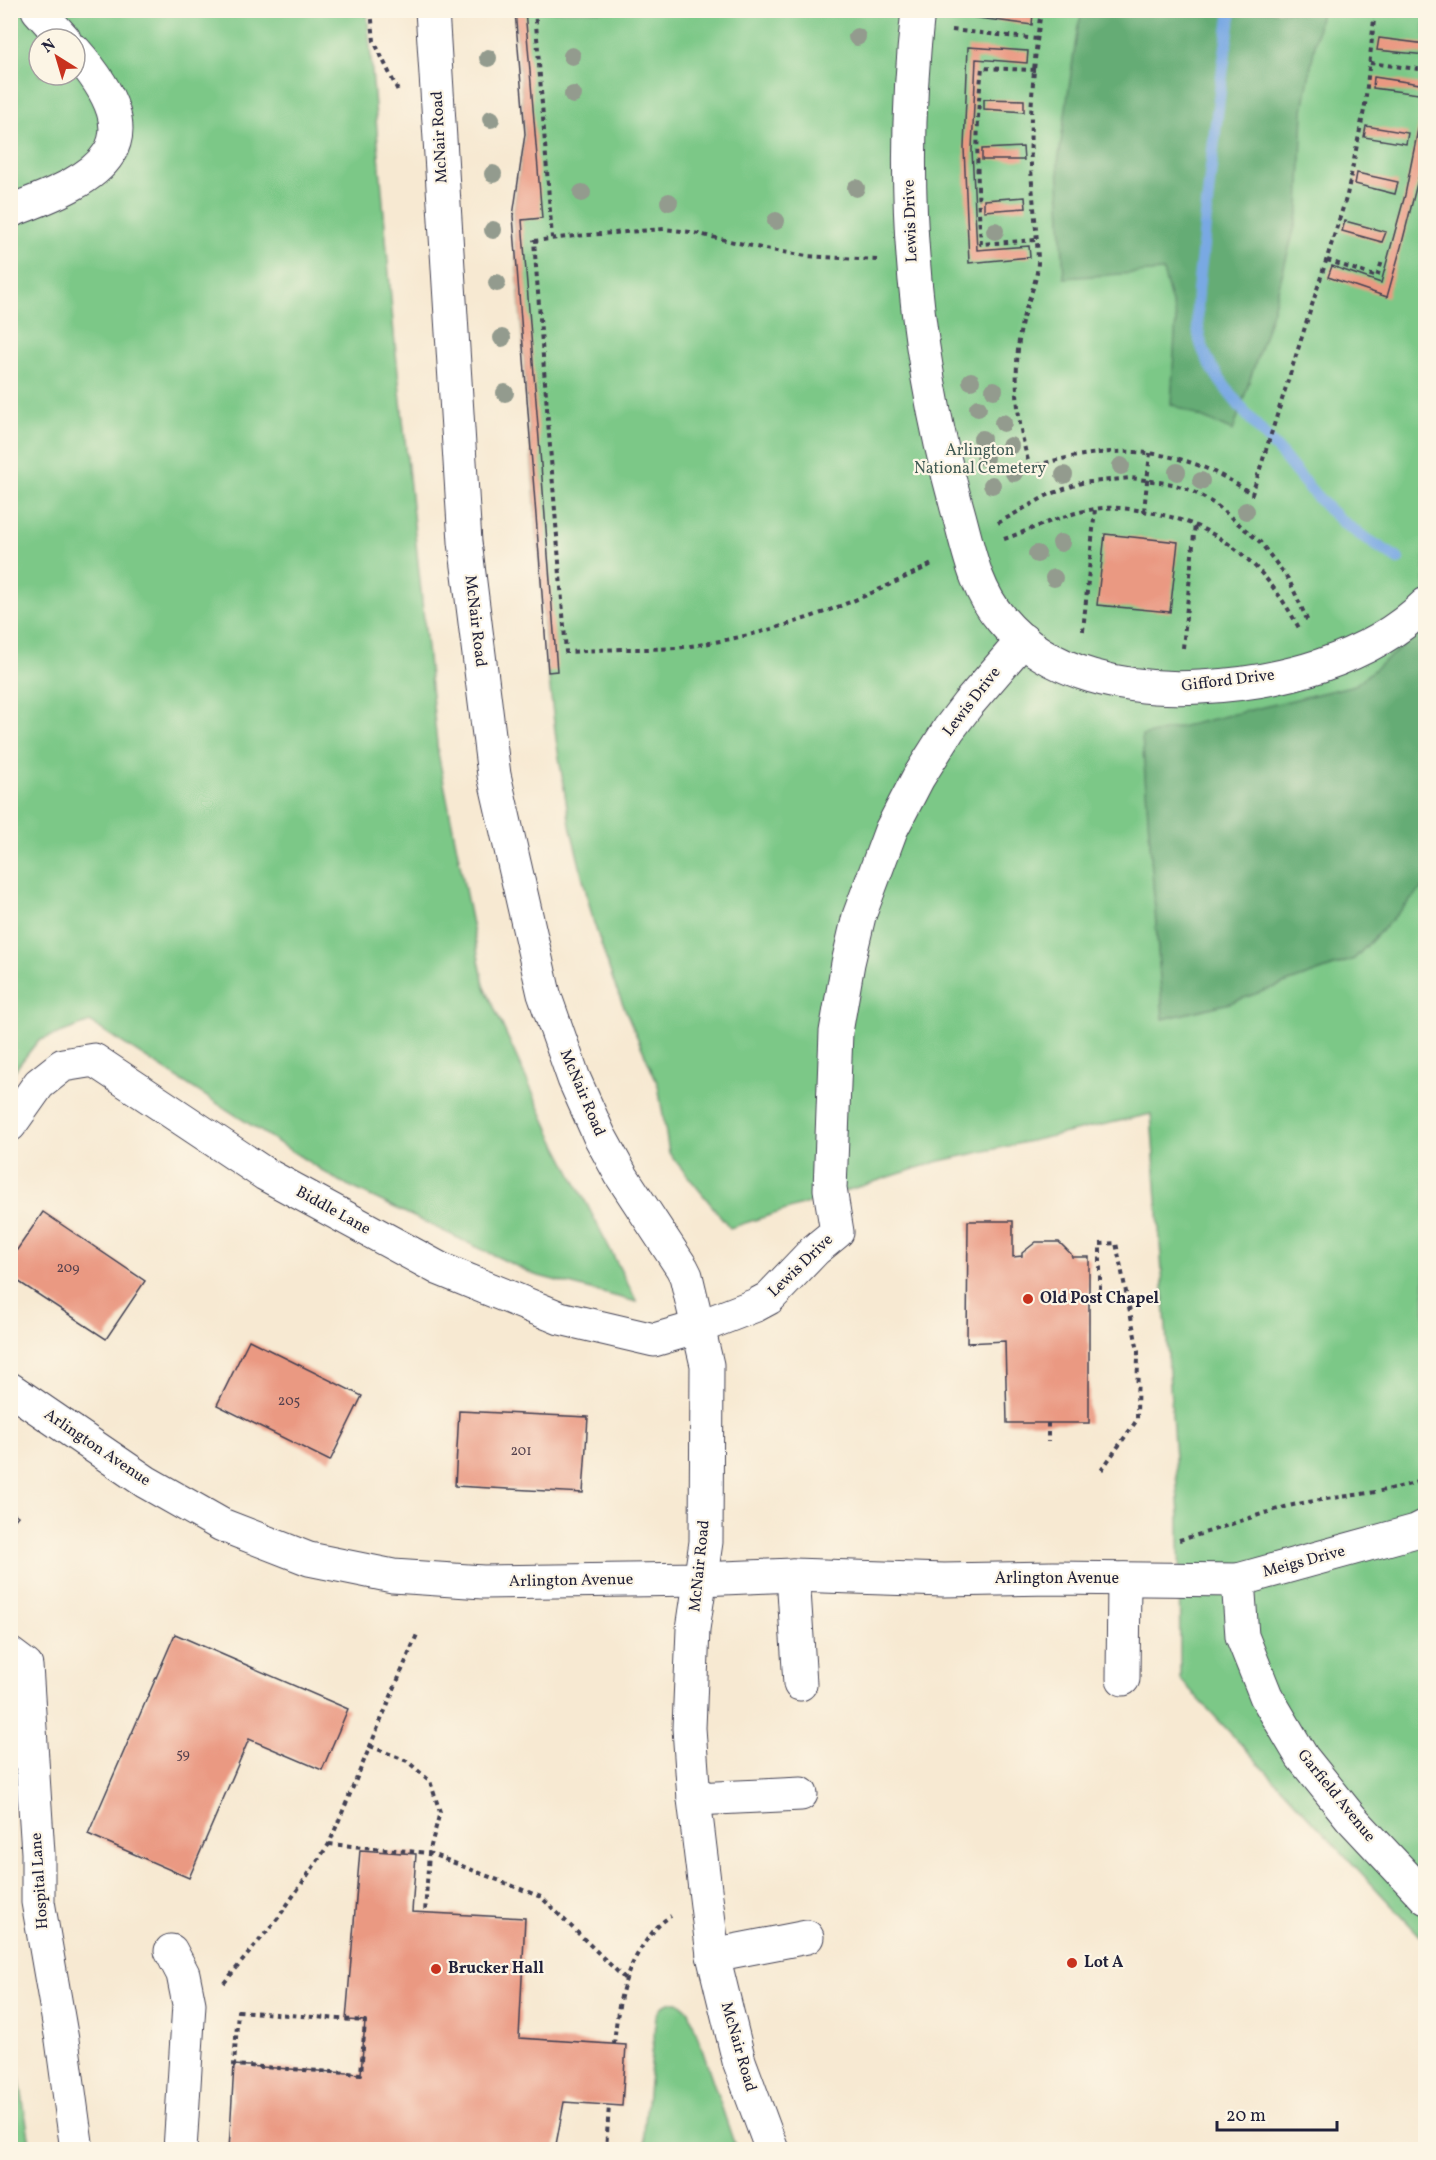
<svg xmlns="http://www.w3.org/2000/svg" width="1436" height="2160" font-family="Vollkorn,serif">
<rect width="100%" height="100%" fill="#fcf5e5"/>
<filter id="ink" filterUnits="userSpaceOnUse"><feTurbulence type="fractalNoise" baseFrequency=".0167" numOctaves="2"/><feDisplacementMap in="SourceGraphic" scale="12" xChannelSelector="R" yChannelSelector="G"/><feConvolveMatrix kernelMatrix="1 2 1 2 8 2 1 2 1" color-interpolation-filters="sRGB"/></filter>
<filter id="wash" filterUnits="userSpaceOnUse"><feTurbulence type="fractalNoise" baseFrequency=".008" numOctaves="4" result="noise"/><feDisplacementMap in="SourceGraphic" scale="24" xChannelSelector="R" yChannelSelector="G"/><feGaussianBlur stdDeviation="1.35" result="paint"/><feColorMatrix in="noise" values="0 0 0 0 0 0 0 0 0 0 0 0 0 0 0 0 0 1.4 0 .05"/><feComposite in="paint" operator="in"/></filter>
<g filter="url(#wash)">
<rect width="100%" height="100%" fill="#f7e9d2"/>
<g fill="#7cc887" stroke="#4f7561" stroke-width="1.5" fill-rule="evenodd">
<path d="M11,11H367L394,334L438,753L484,985L554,1140L637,1302L535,1275L337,1180L90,1022L38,1041L11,1075ZM39,39H75V75H39Z"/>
<polygon points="515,11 1425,11 1425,1941 1180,1679 1179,1515 1151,1114 936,1162 730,1228 669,1153 658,1085 615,986 593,920 570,825 556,739 548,672 513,216 525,134"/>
<polygon points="671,2002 678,2002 689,2011 736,2149 646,2149 644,2132 656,2016 661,2007"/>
<polygon points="10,2028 11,2028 31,2149 11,2149"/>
</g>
<g fill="#65ac74" stroke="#446758" stroke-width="1.5">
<polygon points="1083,11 1321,11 1303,110 1299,211 1273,309 1233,431 1171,404 1176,318 1163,271 1064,278 1058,163 1078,26"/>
<polygon points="1425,628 1425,885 1354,959 1230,1003 1163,1019 1142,736 1355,685"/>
</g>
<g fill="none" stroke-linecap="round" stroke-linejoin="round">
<path stroke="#79a9e3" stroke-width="12" d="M1231,10C1220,86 1211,160 1204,236C1201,269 1193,307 1200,340C1209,377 1259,428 1284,457C1300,477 1316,498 1335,515C1354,533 1377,545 1398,559"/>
</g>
<g id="blocks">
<g fill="#ea9982">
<polygon points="515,10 525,10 542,218 522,220 557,671 548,672 513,216 525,134"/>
<polygon points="972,10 1009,10 1033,13 1032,25 971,17"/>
<polygon points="1379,38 1426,44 1426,55 1377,50"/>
<polygon points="968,47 1028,51 1027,63 976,59 972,150 977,250 1029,246 1030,257 969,263 964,148"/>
<polygon points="1374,77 1426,85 1426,95 1373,88"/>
<polygon points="984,99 1024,100 1024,112 984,109"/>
<polygon points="1424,99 1426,148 1401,247 1387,297 1328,277 1332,266 1381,283 1405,195"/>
<polygon points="1366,126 1408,133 1406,144 1364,137"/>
<polygon points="1023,147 1024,160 982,160 982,149"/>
<polygon points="1357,173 1398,182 1395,194 1355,184"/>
<polygon points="1025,197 1026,208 984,211 984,200"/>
<polygon points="1345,221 1386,232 1382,242 1342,231"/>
<polygon points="1105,534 1178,542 1170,612 1097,605"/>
<polygon points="43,1212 145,1281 106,1339 10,1276 10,1260"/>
<polygon points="968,1221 1013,1221 1013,1257 1022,1256 1022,1253 1036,1242 1059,1242 1071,1254 1072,1257 1089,1257 1089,1423 1007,1423 1005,1341 967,1343"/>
<polygon points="249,1340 362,1396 330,1461 217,1405"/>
<polygon points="459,1411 588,1417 583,1493 455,1486"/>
<polygon points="10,1510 18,1516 10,1525"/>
<polygon points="175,1634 348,1709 322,1770 249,1739 189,1878 88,1834"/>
<polygon points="360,1850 416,1854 412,1912 525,1918 519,2038 626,2045 622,2106 564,2102 555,2150 229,2150 234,2065 361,2074 365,2021 346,2020"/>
</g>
</g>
</g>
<g filter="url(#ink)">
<use href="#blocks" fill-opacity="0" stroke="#424052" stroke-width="1.5"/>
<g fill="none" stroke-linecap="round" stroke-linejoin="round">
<g stroke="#424052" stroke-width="35">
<g id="minor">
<polyline points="38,10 64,39"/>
<polyline points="432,10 465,542 494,775 544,994 574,1079 599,1135 621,1175 682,1268 686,1276 707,1365 706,1542 693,1629 689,1728 694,1799 713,1955 739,2061 772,2150"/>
<path d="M918,10C899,178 912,346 957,508C968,546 974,588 1001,619C1048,676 1129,691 1200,687C1279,683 1368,661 1426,604"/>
<path d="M10,211C104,177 158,145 75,51"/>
<polyline points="10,1125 39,1084 63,1065 94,1060 265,1174 440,1269 560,1318 654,1340 699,1327 756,1305 769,1298 815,1250 837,1232 830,1189 836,1032 848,963 859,916 891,830 918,778 949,729 968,704 1023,640"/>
<polyline points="10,1389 146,1482 222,1525 309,1559 393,1576 483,1582 700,1579 793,1575 944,1580 1053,1578 1238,1580 1416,1531 1426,1526"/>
<polyline points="793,1575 800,1684"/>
<polyline points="1238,1580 1242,1636 1266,1696 1302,1757 1351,1818 1426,1898"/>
<polyline points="10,1654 26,1666 38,1853 38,1902 62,2040 77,2150"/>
<polyline points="1123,1679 1124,1579"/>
<polyline points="694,1799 801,1794"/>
<polyline points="171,1951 183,1974 189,2004 180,2150"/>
<polyline points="713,1955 807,1937"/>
</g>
</g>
<g stroke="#424052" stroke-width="4" stroke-dasharray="4.5 4.5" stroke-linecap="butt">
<polyline points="371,10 374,41 398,91"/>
<polyline points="535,10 552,238"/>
<path d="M1041,10C1034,61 1029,114 1031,165C1032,197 1037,229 1038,261C1038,283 1025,305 1021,327C1013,373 1016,423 1030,467C1114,443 1179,444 1252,494L1347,195L1365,105L1375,10"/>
<polyline points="952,30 1037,39"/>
<polyline points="1370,63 1426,70"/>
<path d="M1035,70L982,68C975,126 977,186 981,244L1036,240"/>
<path d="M877,260L807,256L765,249L690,232L664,229L575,236L534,241L566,652C588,651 609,649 630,649C645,649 660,649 676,648C772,636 848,607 934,563"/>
<polyline points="1327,260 1377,277 1382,261"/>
<polyline points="1144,511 1150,453"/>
<polyline points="998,523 1048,495 1081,483 1131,478 1173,484 1190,490 1215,504 1260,542 1289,580 1309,624"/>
<path d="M1004,539C1034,529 1062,514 1095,509C1113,506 1132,509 1149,512C1221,525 1265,565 1299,628"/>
<polyline points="1083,631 1095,509"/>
<polyline points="1183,648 1195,524"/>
<polyline points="1100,1289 1100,1244 1116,1243 1138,1351 1137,1420 1100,1472"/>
<polyline points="1048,1423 1048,1442"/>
<path d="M1179,1540C1215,1531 1249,1517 1285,1507C1331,1495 1381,1496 1426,1479"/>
<polyline points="370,1746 407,1761 430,1781 440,1812 429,1853 425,1913"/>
<polyline points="329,1844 429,1853 541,1897 625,1979"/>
<polyline points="224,1983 278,1918 329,1844 418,1632"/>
<polygon points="238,2011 365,2021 361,2074 234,2065"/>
<path d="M614,2044C618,2003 623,1972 648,1938C655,1929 661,1922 671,1916"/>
<polyline points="606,2150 609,2105"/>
</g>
<use href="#minor" stroke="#fff" stroke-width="33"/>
</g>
<g fill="#939b8e">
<circle cx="857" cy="37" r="9"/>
<circle cx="572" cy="56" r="9"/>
<circle cx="488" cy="58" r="9"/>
<circle cx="573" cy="95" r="9"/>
<circle cx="491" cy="119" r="9"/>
<circle cx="493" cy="174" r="9"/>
<circle cx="856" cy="188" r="9"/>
<circle cx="582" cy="193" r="9"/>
<circle cx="669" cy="202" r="9"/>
<circle cx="776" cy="221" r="9"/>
<circle cx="493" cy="230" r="9"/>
<circle cx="995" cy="231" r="9"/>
<circle cx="497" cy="283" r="9"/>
<circle cx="502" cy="338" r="9"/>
<circle cx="971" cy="381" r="9"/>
<circle cx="994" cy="390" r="9"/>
<circle cx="505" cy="393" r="9"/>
<circle cx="978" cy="408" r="9"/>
<circle cx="1003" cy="423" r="9"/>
<circle cx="982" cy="439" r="9"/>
<circle cx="1010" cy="446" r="9"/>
<circle cx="985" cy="458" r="9"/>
<circle cx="1121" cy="466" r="9"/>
<circle cx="1177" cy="472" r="9"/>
<circle cx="1014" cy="473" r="9"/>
<circle cx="1064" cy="475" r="9"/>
<circle cx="1201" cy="481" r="9"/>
<circle cx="992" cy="485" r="9"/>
<circle cx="1246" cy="511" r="9"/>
<circle cx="1061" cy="543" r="9"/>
<circle cx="1037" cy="554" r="9"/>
<circle cx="1054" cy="578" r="9"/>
</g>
</g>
<g fill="#c8321e" stroke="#fcf5e5" stroke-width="2">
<circle cx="1028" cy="1299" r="6"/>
<circle cx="1072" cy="1963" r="6"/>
<circle cx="436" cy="1969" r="6"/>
</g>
<g text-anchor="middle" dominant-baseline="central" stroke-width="4.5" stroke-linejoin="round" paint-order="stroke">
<g font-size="14" fill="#54404d">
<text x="68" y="1268">209</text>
<text x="289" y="1401">205</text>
<text x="521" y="1451">201</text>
<text x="183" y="1754">59</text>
</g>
<g font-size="16" fill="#22223b" stroke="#fcf5e5">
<text transform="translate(440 137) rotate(-93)">McNair Road</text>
<text transform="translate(911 221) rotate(-92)">Lewis Drive</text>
<text transform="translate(475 621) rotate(83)">McNair Road</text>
<text transform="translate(1228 681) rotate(-7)">Gifford Drive</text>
<text transform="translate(972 702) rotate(-52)">Lewis Drive</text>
<text transform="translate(582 1093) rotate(67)">McNair Road</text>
<text transform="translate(333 1211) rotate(29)">Biddle Lane</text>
<text transform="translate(801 1266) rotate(-44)">Lewis Drive</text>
<text transform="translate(97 1448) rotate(34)">Arlington Avenue</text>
<text transform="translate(1304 1562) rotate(-15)">Meigs Drive</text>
<text transform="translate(700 1566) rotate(-84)">McNair Road</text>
<text x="1057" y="1579">Arlington Avenue</text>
<text transform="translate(571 1581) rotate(-1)">Arlington Avenue</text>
<text transform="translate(1336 1796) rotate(51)">Garfield Avenue</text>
<text transform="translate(40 1881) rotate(-94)">Hospital Lane</text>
<text transform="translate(738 2047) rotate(74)">McNair Road</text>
</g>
<g font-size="16" fill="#425c56" stroke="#fcf5e5">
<text x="980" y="451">Arlington<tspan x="980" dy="18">National Cemetery</tspan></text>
</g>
<g font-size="16" font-weight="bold" fill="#22223b" stroke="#fcf5e5" text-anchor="start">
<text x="1040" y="1299">Old Post Chapel</text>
<text x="1084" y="1963">Lot A</text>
<text x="448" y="1969">Brucker Hall</text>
</g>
</g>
<rect width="1436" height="2160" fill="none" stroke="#fcf5e5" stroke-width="36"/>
<g transform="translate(57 57) rotate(323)"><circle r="28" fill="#fcf5e5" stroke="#a5a1a1" stroke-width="1.5"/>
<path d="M0-4.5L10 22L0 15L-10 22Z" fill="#c8321e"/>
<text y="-9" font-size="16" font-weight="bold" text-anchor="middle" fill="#22223b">N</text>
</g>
<path d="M1217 2121v9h120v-9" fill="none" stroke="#22223b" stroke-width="3"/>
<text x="1226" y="2121" font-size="18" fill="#22223b" stroke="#fcf5e5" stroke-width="4.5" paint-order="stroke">20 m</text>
</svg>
